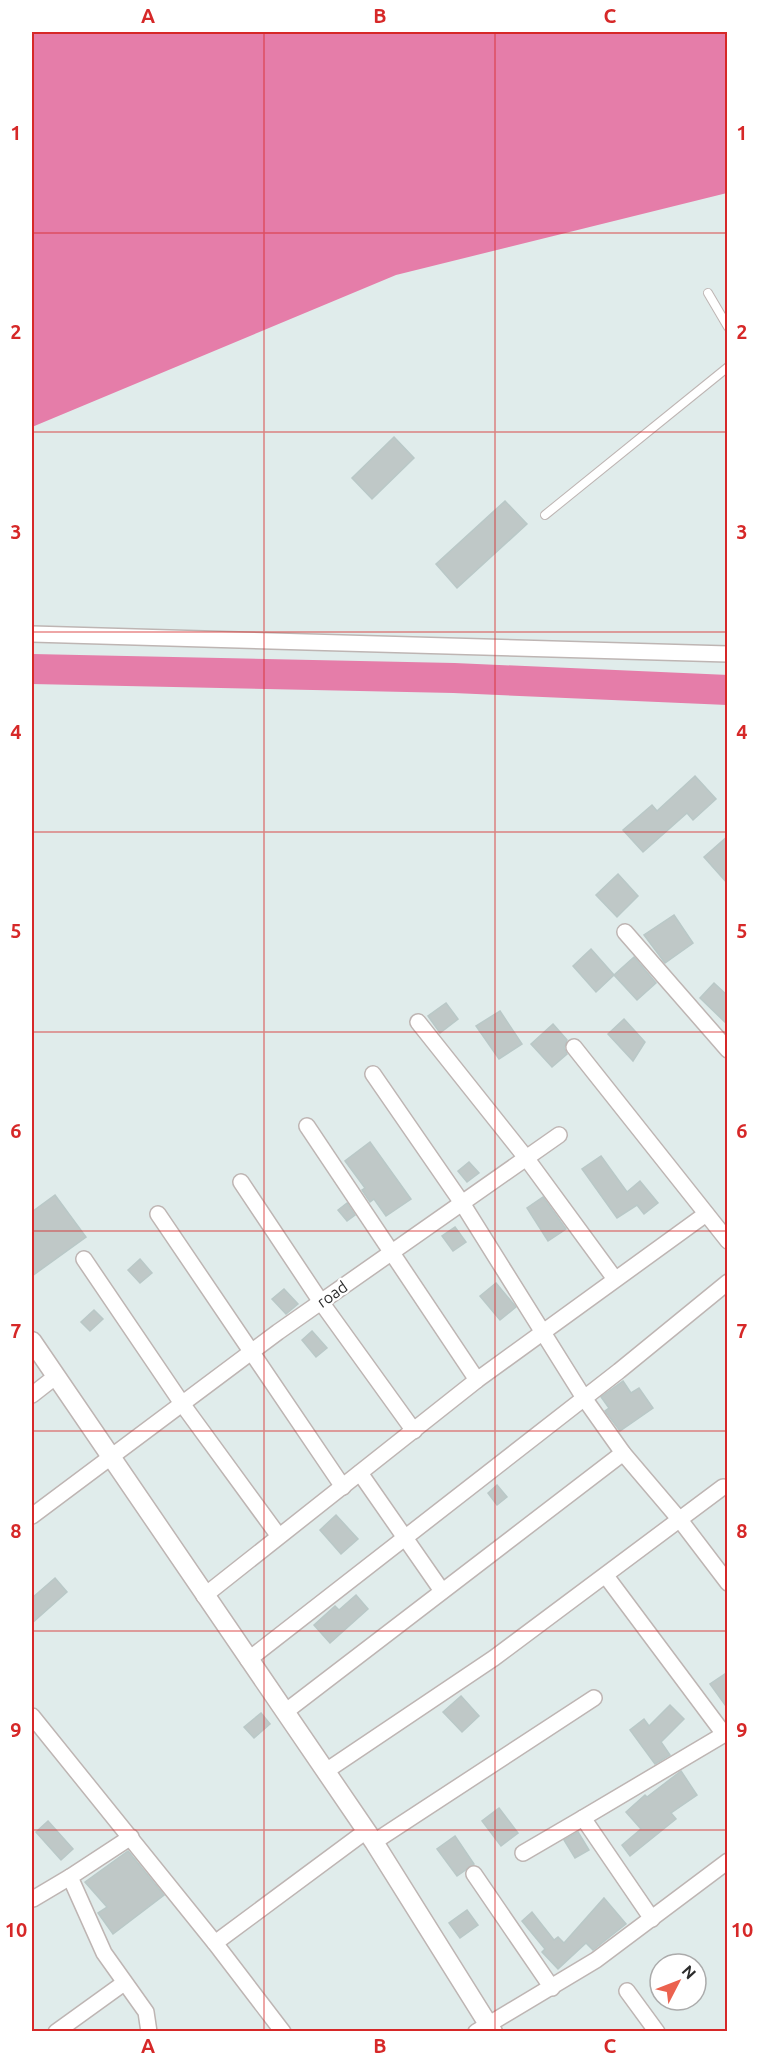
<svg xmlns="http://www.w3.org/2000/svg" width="759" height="2063" font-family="Ubuntu,sans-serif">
<rect width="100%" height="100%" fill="#e0eceb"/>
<polygon fill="#e57da9" points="32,32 727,32 727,193 396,275 32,427"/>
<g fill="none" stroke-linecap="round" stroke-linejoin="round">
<polyline stroke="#e57da9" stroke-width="30" points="32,669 454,678 728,690"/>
</g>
<g fill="#bfc8c7" stroke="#b9c8c7" stroke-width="1.5">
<polygon points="394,437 414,458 372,499 352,478"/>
<polygon points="505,501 527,524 457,588 436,564"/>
<polygon points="695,776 716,799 693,820 687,813 643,852 623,830 652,805 657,811"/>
<polygon points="728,836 728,884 704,857"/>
<polygon points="618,874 638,896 617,917 596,895"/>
<polygon points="674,915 693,943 665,963 644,935"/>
<polygon points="591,949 614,975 596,992 573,966"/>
<polygon points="634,957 656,983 637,1000 614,975"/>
<polygon points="714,983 728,996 728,1025 700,998"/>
<polygon points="446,1003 458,1019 440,1033 428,1016"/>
<polygon points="500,1011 522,1044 499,1059 476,1026"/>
<polygon points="624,1019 645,1042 633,1061 608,1034"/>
<polygon points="553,1024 567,1040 564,1048 567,1054 552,1067 531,1044"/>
<polygon points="370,1142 411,1199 386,1216 374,1199 370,1202 362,1190 365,1188 345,1161"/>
<polygon points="601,1156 627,1192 640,1181 658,1203 644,1214 637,1205 617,1218 582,1169"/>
<polygon points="469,1162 479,1173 467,1182 458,1171"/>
<polygon points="55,1195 86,1237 32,1276 32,1212"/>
<polygon points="543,1197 566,1229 548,1241 527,1208"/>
<polygon points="347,1203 355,1215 347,1221 338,1210"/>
<polygon points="455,1227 466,1242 453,1251 442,1236"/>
<polygon points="140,1259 152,1273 140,1283 128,1270"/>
<polygon points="496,1283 516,1307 500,1320 480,1296"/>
<polygon points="284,1289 298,1304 286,1314 272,1299"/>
<polygon points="94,1310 103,1319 90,1331 81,1322"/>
<polygon points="312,1331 327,1348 316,1357 302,1340"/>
<polygon points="623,1381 631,1393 639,1388 653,1408 620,1431 605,1411 609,1408 601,1397"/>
<polygon points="497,1485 507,1497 497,1505 488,1493"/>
<polygon points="336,1515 358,1539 341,1554 320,1530"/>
<polygon points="55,1578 67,1592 32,1623 32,1598"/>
<polygon points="356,1595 368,1609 330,1643 314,1625 335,1606 339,1610"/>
<polygon points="728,1672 728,1709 710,1684"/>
<polygon points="461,1696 479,1716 462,1732 443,1712"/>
<polygon points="670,1705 684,1719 661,1742 670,1755 655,1764 630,1730 644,1719 649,1726"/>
<polygon points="261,1713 270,1724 254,1738 244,1727"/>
<polygon points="681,1771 697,1795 671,1813 676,1819 630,1856 622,1845 641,1829 626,1812 645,1795 647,1797"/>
<polygon points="499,1808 518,1833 501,1846 482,1821"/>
<polygon points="48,1821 73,1849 61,1860 36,1832"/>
<polygon points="578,1832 589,1850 575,1858 564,1840"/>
<polygon points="455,1836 474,1864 457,1876 437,1849"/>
<polygon points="128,1851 164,1895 113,1934 98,1913 107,1907 85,1882"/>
<polygon points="604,1898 626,1924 593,1950 586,1943 558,1969 542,1952 545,1949 522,1921 532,1912 554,1940 558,1937 564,1943"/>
<polygon points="467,1910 478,1925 460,1938 449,1923"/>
</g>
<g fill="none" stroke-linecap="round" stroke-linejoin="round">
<g stroke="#beb5b3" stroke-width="10">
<g id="service">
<polyline points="708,293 728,327"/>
<polyline points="545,515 728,367"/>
</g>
</g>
<g stroke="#beb5b3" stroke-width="18">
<g id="minor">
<polyline points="32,634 728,654"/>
<polyline points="625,932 728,1050"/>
<polyline points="418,1022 527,1159 615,1279"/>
<polyline points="574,1047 728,1241"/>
<polyline points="373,1074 462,1203 584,1398 623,1453 680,1520 728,1583"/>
<polyline points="307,1126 477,1380"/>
<polyline points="241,1182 321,1302 414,1431"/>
<polyline points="158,1214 343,1487"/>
<polyline points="84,1259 183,1405 278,1535"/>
<polyline points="32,1395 55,1377"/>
<polyline points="360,1473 442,1591"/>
<polyline points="32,1516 278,1332 559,1135"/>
<polyline points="606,1576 724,1734"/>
<polyline points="204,1596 477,1380 706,1214"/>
<polyline points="248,1660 619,1371 728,1282"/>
<polyline points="285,1712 623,1453"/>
<polyline points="32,1716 215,1943 283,2032"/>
<polyline points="326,1771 494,1658 723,1487"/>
<polyline points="131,1837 70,1877 104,1953 146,2012 149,2032"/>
<polyline points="374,1842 594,1698"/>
<polyline points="523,1853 583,1818"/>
<polyline points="474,1874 552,1988"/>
<polyline points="32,1897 33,1899 70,1877"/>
<polyline points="652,1919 583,1818 728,1732"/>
<polyline points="215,1943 366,1831"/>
<polyline points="627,1991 657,2032"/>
<polyline points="56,2032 124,1983"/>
<polyline points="476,2032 596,1960 728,1861"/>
</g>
</g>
<g stroke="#beb5b3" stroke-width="21">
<polyline id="tertiary" points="32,1341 374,1842 493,2032"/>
</g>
<use href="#service" stroke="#fff" stroke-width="8"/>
<use href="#minor" stroke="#fff" stroke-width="15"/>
<use href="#tertiary" stroke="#fff" stroke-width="18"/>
</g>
<path fill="none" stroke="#d62828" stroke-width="1.5" stroke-opacity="0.55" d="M264,32V2032M495,32V2032M32,233H728M32,432H728M32,632H728M32,832H728M32,1032H728M32,1231H728M32,1431H728M32,1631H728M32,1830H728"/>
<g text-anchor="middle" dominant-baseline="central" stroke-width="4.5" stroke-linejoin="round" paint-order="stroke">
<g font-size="16" fill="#2c2c2c" stroke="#fff">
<text transform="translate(332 1294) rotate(-35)">road</text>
</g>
</g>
<rect width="759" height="2063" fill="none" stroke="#ffffff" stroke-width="66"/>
<g transform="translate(678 1982) rotate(48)"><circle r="28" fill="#ffffff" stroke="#ababab" stroke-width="1.5"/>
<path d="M0-4.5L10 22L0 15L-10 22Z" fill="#eb624f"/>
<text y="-9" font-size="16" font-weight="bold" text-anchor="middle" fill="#2c2c2c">N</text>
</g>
<rect x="33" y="33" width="693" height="1997" fill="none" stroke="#d62828" stroke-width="2"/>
<g font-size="20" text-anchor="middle" font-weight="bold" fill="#d62828">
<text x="148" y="23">A</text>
<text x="380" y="23">B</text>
<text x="610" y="23">C</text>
<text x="16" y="140">1</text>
<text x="742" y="140">1</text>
<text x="16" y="339">2</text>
<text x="742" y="339">2</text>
<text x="16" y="539">3</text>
<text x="742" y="539">3</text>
<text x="16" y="739">4</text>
<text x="742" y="739">4</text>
<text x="16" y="938">5</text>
<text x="742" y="938">5</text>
<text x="16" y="1138">6</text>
<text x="742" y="1138">6</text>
<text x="16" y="1338">7</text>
<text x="742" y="1338">7</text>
<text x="16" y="1538">8</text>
<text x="742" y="1538">8</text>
<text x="16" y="1737">9</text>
<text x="742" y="1737">9</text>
<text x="16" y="1937">10</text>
<text x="742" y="1937">10</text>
<text x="148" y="2053">A</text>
<text x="380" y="2053">B</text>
<text x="610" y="2053">C</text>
</g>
</svg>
